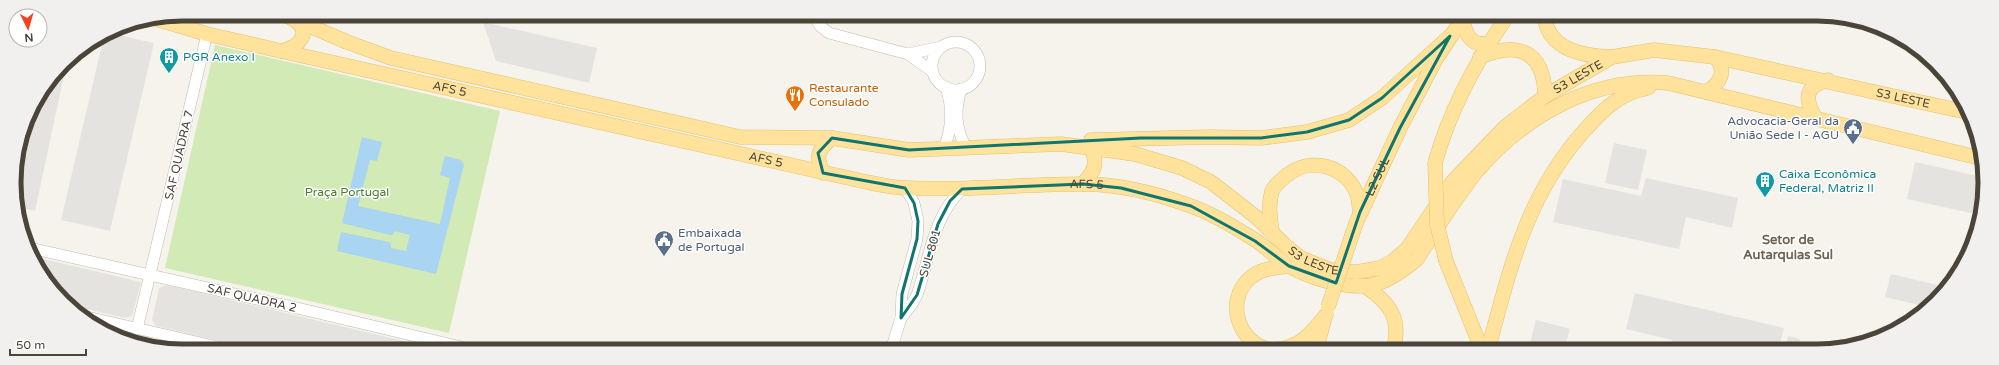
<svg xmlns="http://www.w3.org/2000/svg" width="1999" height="365" font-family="'Varela Round',sans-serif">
<rect width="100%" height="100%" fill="#f6f3ec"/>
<polygon fill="#d2eab5" points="215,45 500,111 449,333 165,268"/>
<g fill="#e5e3e0">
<polygon points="483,22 597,48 589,83 496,61"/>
<polygon points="109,33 154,43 110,231 61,220 104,36"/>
<polygon points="67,61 35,211 19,207 14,172 31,108 64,63"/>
<polygon points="1614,143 1647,150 1638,190 1605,183"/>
<polygon points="1915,162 1982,177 1984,204 1980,215 1907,199"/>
<polygon points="1646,178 1738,198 1732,228 1686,217 1679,249 1553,222 1563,179 1641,196"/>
<polygon points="35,257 141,282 132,316 125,318 70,305 56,293"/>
<polygon points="1891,274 1946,287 1935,302 1928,307 1885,297"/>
<polygon points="167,285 442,350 258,350 156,326 152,320 159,288"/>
<polygon points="1635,293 1784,328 1778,351 1670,351 1672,340 1626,329"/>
<polygon points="1536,320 1570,329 1564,350 1528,350"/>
<polygon points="1788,336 1800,339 1798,348 1809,351 1784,351"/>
</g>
<polygon fill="#a9d4f2" points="362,137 382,142 377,161 370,160 358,206 440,224 450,178 440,175 445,156 461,160 464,165 436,274 337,251 341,232 389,242 391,243 391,248 406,251 410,235 394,231 393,235 390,235 342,223"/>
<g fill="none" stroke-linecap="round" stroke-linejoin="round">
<g stroke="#c2bbae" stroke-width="12">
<g id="minor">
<polyline points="814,15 820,26 829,33 908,54 933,72"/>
<circle cx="956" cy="66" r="24"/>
<polyline points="908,54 941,47"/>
<path d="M961,89C955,111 955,127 966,148"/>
<path d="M944,149C952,127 953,109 946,87"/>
<polyline points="30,248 310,311 474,350"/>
<polyline points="83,316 231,350"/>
<path d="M901,318L912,304L917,295C930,258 932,218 962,189"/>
<polyline points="137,329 207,34"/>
<polyline points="891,350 901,318 902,294 917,239 918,221 914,203 905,188"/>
</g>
</g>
<g stroke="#e6c16a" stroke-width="15">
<g id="major">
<path id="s1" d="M282,14L347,42L391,58L740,137L832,138L909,150L1061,144L1135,154L1182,168L1211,182L1256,217L1285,245L1301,258L1331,270L1357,272L1380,268L1393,261L1407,249L1453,181L1505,127L1545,96L1612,57L1654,50L1715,57L1966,112"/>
<path d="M1544,15C1548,51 1584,56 1612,57"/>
<path id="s2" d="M156,19L207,34L281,51L862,181C877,184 892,188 907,188C965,191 1023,184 1082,184C1118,184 1155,193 1188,205C1211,213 1235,227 1255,240C1267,248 1277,258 1289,266C1310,278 1339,287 1364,286C1384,285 1403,271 1417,259C1436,230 1455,198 1477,171C1526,115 1592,77 1668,83L1980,158"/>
<path d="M1463,19C1465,34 1471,47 1489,43"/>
<path d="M281,51C299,47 314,32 293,19"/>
<path d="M1480,57C1519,41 1544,51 1545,96"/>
<path d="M1705,92C1720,85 1728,70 1715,57"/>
<path d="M1815,117C1804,98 1805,86 1828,80"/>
<polyline points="1091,140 1210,137 1261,138 1307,132 1349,120 1382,98 1450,36"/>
<path d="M1435,163C1450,109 1476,61 1508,15"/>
<path d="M823,173C815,155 818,150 832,138"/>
<path d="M1083,184C1095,170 1098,165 1091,147"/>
<path id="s3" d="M1356,223L1400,128L1436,59L1465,15"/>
<path d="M1272,231C1270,218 1268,204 1272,191C1275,185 1281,180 1286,176C1311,155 1348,166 1358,197C1359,202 1359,207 1360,212"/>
<polyline points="1446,261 1482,350"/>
<path d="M1365,286C1390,303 1402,319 1393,350"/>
<path d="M1271,350C1238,344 1225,301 1249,279C1260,268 1275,268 1289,266"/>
<path d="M1273,350C1300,348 1310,335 1326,315"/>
<polyline points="1316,350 1324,321"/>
<path d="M1488,350C1510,269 1526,196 1584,131C1604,109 1618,94 1648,88"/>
</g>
</g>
<use href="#minor" stroke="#fff" stroke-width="11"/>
<use href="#major" stroke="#ffe39c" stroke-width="14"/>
<g stroke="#e6c16a" stroke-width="15" stroke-linecap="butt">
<g id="major-bridge">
<polyline points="1435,163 1437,224 1446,261"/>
<polyline points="1328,307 1356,223"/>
</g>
</g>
<use href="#major-bridge" stroke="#ffe39c" stroke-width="14"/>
</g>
<path fill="none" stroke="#0f766e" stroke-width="3" stroke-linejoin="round" d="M1450,36L1400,128L1360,212L1336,283L1289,266L1255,241L1191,206L1121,188L1083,184L962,189L950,201L938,224L917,295L901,318L902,294L917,239L918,221L914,203L905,188L823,173L818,153L832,138L909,150L1141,138H1261L1307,132L1349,120L1382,98Z"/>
<defs>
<g id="building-pin" transform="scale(1)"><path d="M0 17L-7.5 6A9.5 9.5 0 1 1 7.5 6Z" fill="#0f9aa8" stroke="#fff"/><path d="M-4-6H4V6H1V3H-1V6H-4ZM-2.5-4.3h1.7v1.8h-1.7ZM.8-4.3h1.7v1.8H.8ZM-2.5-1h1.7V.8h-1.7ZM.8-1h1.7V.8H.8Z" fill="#fff"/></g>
<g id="restaurant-pin" transform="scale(1)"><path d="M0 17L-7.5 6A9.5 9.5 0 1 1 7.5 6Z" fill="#e8710a" stroke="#fff"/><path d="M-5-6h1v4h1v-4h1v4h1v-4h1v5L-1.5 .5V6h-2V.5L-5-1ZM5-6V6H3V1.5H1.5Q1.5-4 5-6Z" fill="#fff"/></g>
<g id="civic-pin" transform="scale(1)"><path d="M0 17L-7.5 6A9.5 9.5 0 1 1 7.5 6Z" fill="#5c6f8a" stroke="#fff"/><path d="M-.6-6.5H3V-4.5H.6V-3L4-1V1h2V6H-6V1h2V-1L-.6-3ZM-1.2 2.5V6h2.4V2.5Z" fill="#fff"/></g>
</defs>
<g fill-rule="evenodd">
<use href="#building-pin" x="169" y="57"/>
<use href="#restaurant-pin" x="795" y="95"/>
<use href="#civic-pin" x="1853" y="128"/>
<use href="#building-pin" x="1765" y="181"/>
<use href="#civic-pin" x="664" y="240"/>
</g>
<g text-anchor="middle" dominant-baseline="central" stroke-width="3" stroke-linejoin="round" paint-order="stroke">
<g font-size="12" fill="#0d838f" stroke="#fff" text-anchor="start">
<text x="183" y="57">PGR Anexo I</text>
<text x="1779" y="174">Caixa Econômica<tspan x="1779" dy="14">Federal, Matriz II</tspan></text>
</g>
<g font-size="12" fill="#4b4439" stroke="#fff">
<text stroke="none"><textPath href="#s1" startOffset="1432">S3 LESTE</textPath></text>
<text stroke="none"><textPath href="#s2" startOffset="302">AFS 5</textPath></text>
<text stroke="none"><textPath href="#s1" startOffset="1768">S3 LESTE</textPath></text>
<text transform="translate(179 155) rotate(-77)">SAF QUADRA 7</text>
<text stroke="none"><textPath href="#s2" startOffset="626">AFS 5</textPath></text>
<text stroke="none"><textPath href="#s3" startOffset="51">L2 SUL</textPath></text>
<text stroke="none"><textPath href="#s2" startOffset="950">AFS 5</textPath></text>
<text transform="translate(930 253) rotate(-74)">SUL 801</text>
<text stroke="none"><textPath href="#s1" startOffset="1084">S3 LESTE</textPath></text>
<text transform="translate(252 298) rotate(13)">SAF QUADRA 2</text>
</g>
<g font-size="12" fill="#c56008" stroke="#fff" text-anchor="start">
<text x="809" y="88">Restaurante<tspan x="809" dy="14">Consulado</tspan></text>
</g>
<g font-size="12" fill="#4e5e75" stroke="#fff" text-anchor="end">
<text x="1839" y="121">Advocacia-Geral da<tspan x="1839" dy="14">União Sede I - AGU</tspan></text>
<text x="678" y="233" text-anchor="start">Embaixada<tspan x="678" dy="14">de Portugal</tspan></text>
</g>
<g font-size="12" fill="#4a7f2a" stroke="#fff">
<text x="347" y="192">Praça Portugal</text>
</g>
<g font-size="13" font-weight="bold" fill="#6e6250" stroke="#fff">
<text x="1788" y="240">Setor de<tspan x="1788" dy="15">Autarquias Sul</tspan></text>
</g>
</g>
<path d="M0 0H1999V365H0ZM182 21H1817A161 161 0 0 1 1978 182V183A161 161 0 0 1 1817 344H182A161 161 0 0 1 21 183V182A161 161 0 0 1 182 21Z" fill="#f1f0ef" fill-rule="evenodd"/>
<path fill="none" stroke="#4b4439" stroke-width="5" d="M182 21H1817A161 161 0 0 1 1978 182V183A161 161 0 0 1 1817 344H182A161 161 0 0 1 21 183V182A161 161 0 0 1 182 21Z"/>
<g transform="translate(28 28) rotate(175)"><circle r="19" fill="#ffffff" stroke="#b7b4b0"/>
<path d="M0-3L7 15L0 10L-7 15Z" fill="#fc3f1d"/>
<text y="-6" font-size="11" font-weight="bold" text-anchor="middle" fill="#4b4439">N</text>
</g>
<path d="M10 349v6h76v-6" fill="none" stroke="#4b4439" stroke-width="2"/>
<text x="16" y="349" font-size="12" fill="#4b4439" stroke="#ffffff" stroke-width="3" paint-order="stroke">50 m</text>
</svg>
